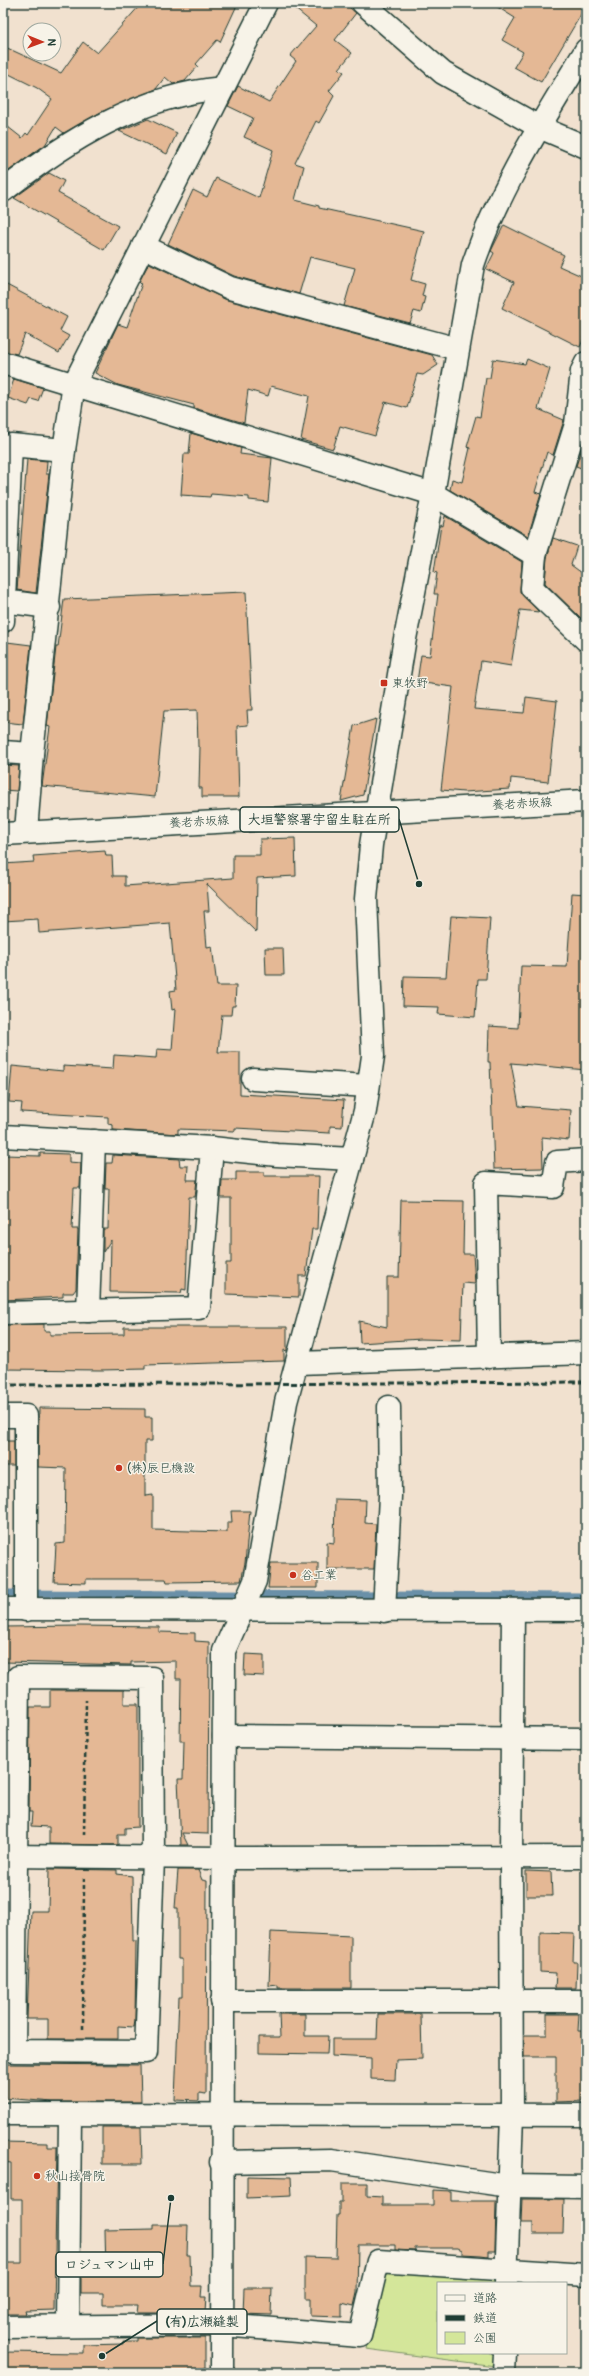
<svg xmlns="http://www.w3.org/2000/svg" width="589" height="2376" font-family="Pangolin,'Klee One',sans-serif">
<rect width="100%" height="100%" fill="#f1e1cf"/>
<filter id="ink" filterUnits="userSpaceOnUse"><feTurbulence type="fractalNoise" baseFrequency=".025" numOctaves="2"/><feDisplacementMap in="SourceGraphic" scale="8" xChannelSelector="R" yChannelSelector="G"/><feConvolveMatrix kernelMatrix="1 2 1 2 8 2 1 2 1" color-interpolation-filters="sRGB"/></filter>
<g filter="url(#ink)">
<polygon fill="#d4e69a" stroke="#7a9267" points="382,2271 495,2273 498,2283 438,2283 438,2353 496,2353 495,2366 366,2349"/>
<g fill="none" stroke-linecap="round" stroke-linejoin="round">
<polyline stroke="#6a90a8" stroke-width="7" points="3,1593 586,1596"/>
</g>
<g fill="#e4b895" stroke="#1f3d34">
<polygon points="142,3 238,3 220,42 217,40 196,64 198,66 185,81 173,84 165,77 156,89 101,112 64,133 56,127 45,145 3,175 3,123 22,138 26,133 28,135 52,99 37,88 3,71 3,46 61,73 83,42 97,53"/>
<polygon points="288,3 344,3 356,13 335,40 352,53 339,69 344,72 329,91 334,96 319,123 316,121 295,163 304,166 295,200 319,206 319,208 424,231 411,280 425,284 422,296 425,297 421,313 414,311 410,323 344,306 355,268 310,257 299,294 234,276 168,244 193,190 207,197 216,178 259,198 273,150 244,137 253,118 228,106 238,86 269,102 296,61 290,56 316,26"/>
<polygon points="491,3 586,3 586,6 541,82 514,67 523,52 502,40 515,18"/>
<polygon points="148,119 177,133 167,154 119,131"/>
<polygon points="49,173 64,181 58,193 118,226 104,250 14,198"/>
<polygon points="504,225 564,255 559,266 586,278 586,333 580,347 502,308 514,282 486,269 494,253 491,251"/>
<polygon points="149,263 227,300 432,355 438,365 423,375 417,374 407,408 385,402 375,436 340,426 333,449 301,440 309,396 271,386 268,396 248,390 244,423 194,408 194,405 118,385 95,373 118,324 127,327 142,283 139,282"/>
<polygon points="3,283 67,317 60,331 69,336 59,353 25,334 17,354 3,351"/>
<polygon points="493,359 525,364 527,359 550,369 538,409 564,420 553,455 547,452 535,492 541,494 528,536 450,490 452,479 462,482 470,448 467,447 476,416 480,417 486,378 490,378"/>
<polygon points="14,379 43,388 38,401 31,399 28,405 8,398"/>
<polygon points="191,433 241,448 240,454 272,458 268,502 249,500 249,497 211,494 210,497 181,495 184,454 189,454"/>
<polygon points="583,445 586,446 586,470 576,466"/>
<polygon points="27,459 47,461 46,474 49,474 36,593 17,590"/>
<polygon points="445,516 522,562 520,592 539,612 520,610 511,666 481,661 474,709 524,713 526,697 557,701 548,782 511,778 510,789 464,792 441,790 453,687 417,682 421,655 430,656 438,594 434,594 437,573 434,572 441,525 443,526"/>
<polygon points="553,538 577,546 571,565 586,576 586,623 545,583 547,557"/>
<polygon points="246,592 252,710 247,710 248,725 237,726 239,797 202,797 202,788 199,788 200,747 198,747 197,710 164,711 155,797 42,786 50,727 47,726 56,647 58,647 64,599"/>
<polygon points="7,642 31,645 23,724 3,722"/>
<polygon points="376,719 363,795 341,801 354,726"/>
<polygon points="3,765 19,766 17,791 3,790"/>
<polygon points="295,838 296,876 257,878 256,932 207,884 209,911 204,911 207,947 212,946 217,986 236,986 235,1006 232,1006 231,1015 222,1015 218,1052 240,1052 240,1094 344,1100 342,1127 330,1126 330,1133 235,1128 235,1131 178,1129 178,1134 113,1130 113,1125 108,1124 108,1117 21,1112 22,1103 9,1102 12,1066 63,1071 63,1066 113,1069 114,1055 156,1058 157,1049 172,1050 175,1009 172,1010 170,991 176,990 170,923 39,933 38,919 3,921 3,864 34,862 33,856 105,851 106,856 112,856 113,876 125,876 125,886 233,878 233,855 260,855 260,839"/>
<polygon points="572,893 586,894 586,1070 511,1063 519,1106 571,1110 569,1140 542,1137 543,1168 494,1169 490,1062 488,1062 489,1026 518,1028 521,966 567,967"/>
<polygon points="451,916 490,918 486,979 478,979 475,1017 438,1014 439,1007 403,1006 404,976 446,977"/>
<polygon points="265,948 283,948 284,975 266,975"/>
<polygon points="40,1153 69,1154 69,1162 81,1163 80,1188 74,1188 72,1229 78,1229 76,1289 73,1293 63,1293 63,1297 3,1300 3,1155 40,1156"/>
<polygon points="113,1155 179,1159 180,1166 188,1166 187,1180 197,1180 195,1197 189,1197 186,1290 182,1289 181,1293 110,1292 111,1240 103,1252 103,1229 108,1229 109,1189 105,1189 106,1163 112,1163"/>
<polygon points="236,1172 264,1172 264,1176 319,1176 317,1229 312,1229 306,1276 299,1276 299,1297 226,1294 226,1263 231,1263 231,1198 221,1198 222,1180 236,1180"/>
<polygon points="401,1200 464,1201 463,1254 473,1254 475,1284 463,1283 461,1340 421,1339 360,1343 359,1321 387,1327 387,1277 399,1277"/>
<polygon points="44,1324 44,1331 50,1331 50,1335 124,1334 124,1327 287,1327 287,1351 284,1350 284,1361 145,1365 145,1369 101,1370 3,1369 3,1325"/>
<polygon points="39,1408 145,1409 145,1417 152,1417 152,1441 145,1441 145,1496 153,1495 153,1530 227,1532 227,1522 232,1522 231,1511 250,1511 245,1563 241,1581 167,1582 166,1579 86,1579 86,1583 54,1582 56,1544 65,1543 66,1468 38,1467"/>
<rect x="3" y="1441" width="11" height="25"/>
<polygon points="335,1499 366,1500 365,1523 376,1524 374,1569 327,1569 327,1542 334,1543"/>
<polygon points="271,1563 318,1563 318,1588 268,1588"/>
<polygon points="80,1626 159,1627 159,1632 195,1633 195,1641 209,1642 208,1834 182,1833 188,1845 181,1845 178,1779 183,1779 184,1741 180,1741 181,1679 176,1679 176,1661 131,1662 131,1665 3,1662 3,1627"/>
<polygon points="245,1654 264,1655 264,1676 244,1675"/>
<polygon points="50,1690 124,1690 124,1704 138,1704 138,1827 125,1828 125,1835 118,1835 118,1845 49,1844 49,1827 31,1826 32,1812 29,1812 30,1707 50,1707"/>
<polygon points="3,1706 5,1706 4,1811 3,1811"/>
<polygon points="49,1869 117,1870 117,1874 132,1876 133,1941 136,1941 135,2020 134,2027 118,2026 118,2039 48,2039 48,2019 27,2019 31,1911 48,1911"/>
<polygon points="178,1870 198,1870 202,1880 207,1881 206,2094 199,2093 199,2101 175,2100 179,1997 182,1997 182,1959 178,1959 178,1908 175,1908"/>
<polygon points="526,1871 551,1872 552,1896 526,1896"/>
<polygon points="271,1932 351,1936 351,1988 278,1988 278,1985 269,1986"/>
<polygon points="540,1932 574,1933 573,1962 577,1962 576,1988 555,1988 556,1973 540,1972"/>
<polygon points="279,2014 305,2014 305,2036 328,2036 327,2054 259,2053 259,2037 280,2037"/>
<polygon points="378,2014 421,2014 422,2059 396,2060 395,2080 371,2079 371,2058 332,2056 332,2039 377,2039"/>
<polygon points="547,2014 579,2014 578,2031 582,2031 584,2101 556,2102 556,2057 524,2057 524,2035 547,2035"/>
<polygon points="3,2064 140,2065 141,2102 53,2102 3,2098"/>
<polygon points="102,2127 141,2127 142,2164 102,2164"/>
<polygon points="3,2142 47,2143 47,2147 57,2147 54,2310 25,2311 26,2314 3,2314 3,2263 22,2263 22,2199 11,2199 11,2163 3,2162"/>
<polygon points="247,2176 291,2177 292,2196 247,2198"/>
<polygon points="342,2183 367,2183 367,2196 382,2197 382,2205 433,2205 433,2190 451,2191 451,2201 496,2201 495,2251 488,2251 488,2256 481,2255 462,2254 462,2250 458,2248 415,2248 415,2251 395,2250 395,2245 358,2245 357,2293 354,2306 342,2303 342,2317 310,2316 310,2299 305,2299 305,2257 336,2258 337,2215 339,2215 339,2202 342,2202"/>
<polygon points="522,2199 564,2199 563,2234 533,2234 533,2222 521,2222"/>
<polygon points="154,2225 188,2225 187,2255 190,2255 191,2286 202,2286 201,2297 206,2297 205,2313 137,2313 138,2305 103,2305 103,2293 81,2293 81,2272 106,2273 105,2230 154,2229"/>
<polygon points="244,2288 272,2288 271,2315 243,2314"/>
<polygon points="137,2338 205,2338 205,2370 193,2370 193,2373 3,2373 3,2352 83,2353 83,2345 123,2344 123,2341 137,2341"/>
</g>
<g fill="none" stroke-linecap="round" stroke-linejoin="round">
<g stroke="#1f3d34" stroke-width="25">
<g id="minor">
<polyline points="363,3 443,73 539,127 586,147"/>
<path d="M3,191C68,140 140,95 223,88"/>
<polyline points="143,246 230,288 458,349"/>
<polyline points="3,363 433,494 535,555 576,424 582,371 586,363"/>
<polyline points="535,555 532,588 586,640"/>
<polyline points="3,601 49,607"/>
<polyline points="3,621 11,445 64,450"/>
<polyline points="3,752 32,754"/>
<polyline points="26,832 32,754 64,450 74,384 266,3"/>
<polyline points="253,1079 368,1086"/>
<polyline points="3,1136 212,1148 199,1308 3,1313"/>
<polyline points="212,1148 277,1155 352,1159"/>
<polyline points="88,1311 94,1141"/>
<polyline points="489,1357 486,1183 553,1187 557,1162 586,1160"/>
<polyline points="298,1363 586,1353"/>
<polyline points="3,1416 26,1416 26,1610"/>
<polyline points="3,1609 586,1610"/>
<polyline points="384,1611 390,1496 389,1407"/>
<polygon points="18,1677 152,1678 153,1858 146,2052 14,2051"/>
<polyline points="224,1736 586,1739"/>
<polyline points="3,1856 223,1858 586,1857"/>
<polyline points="222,2001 586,2001"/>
<polyline points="3,2114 586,2115"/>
<polyline points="221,2162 331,2160 509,2186 586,2187"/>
<polyline points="506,2283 512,2115 511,1857 513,1610"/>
<polyline points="68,2326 70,2115"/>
<polyline points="3,2327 222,2325 360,2336 378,2261 586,2275"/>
<path d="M222,2373L224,1651L255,1581L286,1402L365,1111L373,1056L366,899L371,845L404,644L433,494L473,265C499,188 544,119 586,50"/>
<polyline points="504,2373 505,2353"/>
</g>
</g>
<g stroke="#1f3d34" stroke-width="25">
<polyline id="major" points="3,834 586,801"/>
</g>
<g stroke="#1f3d34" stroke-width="2.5" stroke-dasharray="4 3" stroke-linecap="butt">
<polyline points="84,1835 86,1700"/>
<polyline points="83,2029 84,1878"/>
</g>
<use href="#minor" stroke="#f7f3e8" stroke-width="22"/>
<use href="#major" stroke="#f7f3e8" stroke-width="22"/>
<polyline stroke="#1f3d34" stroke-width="3" stroke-dasharray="6 3" stroke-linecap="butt" points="3,1385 586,1382"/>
</g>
</g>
<g fill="#c8321e" stroke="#f7f3e8" stroke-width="1.5">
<rect x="380" y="679" width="8" height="8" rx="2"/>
<circle cx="119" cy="1468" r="4"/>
<circle cx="293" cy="1575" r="4"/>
<circle cx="37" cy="2176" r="4"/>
</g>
<g text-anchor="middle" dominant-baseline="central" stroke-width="3" stroke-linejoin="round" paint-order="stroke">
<g font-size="12" fill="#1f3d34" stroke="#f7f3e8" text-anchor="start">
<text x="392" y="683">東牧野</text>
<text x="127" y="1468">(株)辰巳機設</text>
<text x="301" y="1575">谷工業</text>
<text x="45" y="2176">秋山接骨院</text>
</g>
<g font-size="12" fill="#1f3d34" stroke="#f7f3e8">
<text transform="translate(522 804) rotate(-3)">養老赤坂線</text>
<text transform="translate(199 822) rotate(-3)">養老赤坂線</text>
</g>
</g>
<path fill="none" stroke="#1f3d34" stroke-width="1.5" d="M419 884L399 819M171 2198L163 2264M102 2356L157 2321"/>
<g fill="#1f3d34" stroke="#f7f3e8" stroke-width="1.5">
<circle cx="419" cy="884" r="4"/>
<circle cx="171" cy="2198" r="4"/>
<circle cx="102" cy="2356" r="4"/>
</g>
<g fill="#f7f3e8" stroke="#1f3d34" stroke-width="1.5">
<rect x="240" y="807" width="159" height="25" rx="4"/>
<rect x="56" y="2252" width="107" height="25" rx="4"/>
<rect x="157" y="2309" width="90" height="25" rx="4"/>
</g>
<g font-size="13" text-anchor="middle" font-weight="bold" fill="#1f3d34">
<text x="319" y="824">大垣警察署宇留生駐在所</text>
<text x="110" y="2269">ロジュマン山中</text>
<text x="202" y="2326">(有)広瀬縫製</text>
</g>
<rect width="589" height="2376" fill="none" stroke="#f7f3e8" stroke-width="16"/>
<rect x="8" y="8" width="573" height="2360" fill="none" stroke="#1f3d34" stroke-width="1.5" filter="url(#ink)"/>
<rect x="437" y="2282" width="130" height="72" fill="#f7f3e8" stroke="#a1aaa0"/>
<rect x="445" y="2295" width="20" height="6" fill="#f7f3e8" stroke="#a1aaa0"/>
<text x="473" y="2302" font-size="12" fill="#1f3d34">道路</text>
<rect x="445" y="2315" width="20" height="6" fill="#1f3d34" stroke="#a1aaa0"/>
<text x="473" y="2322" font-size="12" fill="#1f3d34">鉄道</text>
<rect x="445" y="2332" width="20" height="12" fill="#d4e69a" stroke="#a1aaa0"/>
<text x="473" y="2342" font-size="12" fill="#1f3d34">公園</text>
<g transform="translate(42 42) rotate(91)"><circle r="19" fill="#f7f3e8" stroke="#a1aaa0"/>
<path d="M0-3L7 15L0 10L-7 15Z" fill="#c8321e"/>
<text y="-6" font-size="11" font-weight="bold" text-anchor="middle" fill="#1f3d34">N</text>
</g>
</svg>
